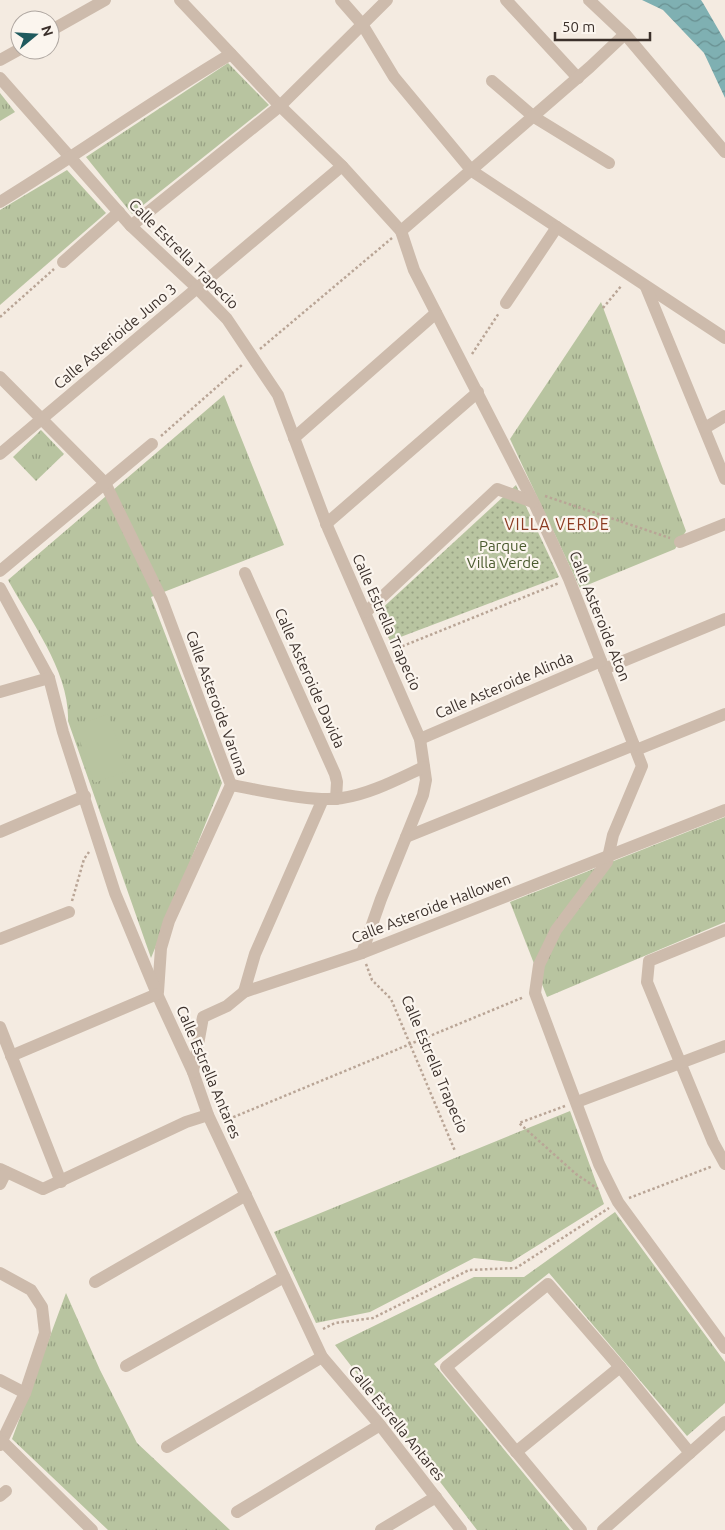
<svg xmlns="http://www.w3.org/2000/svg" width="725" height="1530" font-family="Ubuntu,sans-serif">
<defs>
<pattern id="grass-tufts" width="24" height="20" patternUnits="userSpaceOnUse" patternTransform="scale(1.25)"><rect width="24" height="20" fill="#b8c4a0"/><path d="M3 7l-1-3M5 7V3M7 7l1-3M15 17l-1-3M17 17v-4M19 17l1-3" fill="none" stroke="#97a083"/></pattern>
<pattern id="park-dots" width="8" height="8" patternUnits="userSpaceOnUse" patternTransform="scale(1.25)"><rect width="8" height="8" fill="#b8c4a0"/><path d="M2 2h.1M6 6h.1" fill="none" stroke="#97a083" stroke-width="1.8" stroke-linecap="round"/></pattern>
<pattern id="water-waves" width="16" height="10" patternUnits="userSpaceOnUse" patternTransform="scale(1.25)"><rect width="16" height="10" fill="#7fb0b2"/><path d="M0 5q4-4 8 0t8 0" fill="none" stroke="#699091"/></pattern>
</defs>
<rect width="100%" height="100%" fill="#f4ebe1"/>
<g fill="url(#grass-tufts)">
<polygon points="228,63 269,105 132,214 86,157"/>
<polygon points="0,93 15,112 0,121"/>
<polygon points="67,170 106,213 0,305 0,210"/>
<polygon points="601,302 686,531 675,549 580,588 510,439"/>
<path d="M224,395L284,545L151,597L222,783L151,958L68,721C70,672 31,622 8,580Z"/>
<polygon points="41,430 64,454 36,481 13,457"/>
<polygon points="725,817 725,922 547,997 510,902"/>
<polygon points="570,1111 604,1204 511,1262 474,1258 370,1312 316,1323 274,1232"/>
<polygon points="615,1212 725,1362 725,1403 687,1436 549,1273 434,1364 570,1530 477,1530 335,1345 474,1277 524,1277"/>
<polygon points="66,1293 100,1370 137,1443 230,1530 108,1530 12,1439"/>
</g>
<polygon fill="url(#park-dots)" points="516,485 559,577 390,641 377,613"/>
<polygon fill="#b8c4a0" points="108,714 128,771 94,783 75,726"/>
<polygon fill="url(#water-waves)" points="642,0 701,0 703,3 725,41 725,98 704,53 663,10"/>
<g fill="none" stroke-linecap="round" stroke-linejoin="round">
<g stroke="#b9a596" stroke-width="2.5" stroke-dasharray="2.5 2.5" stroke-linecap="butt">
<polyline points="603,308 622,285"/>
<polyline points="0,317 54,269"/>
<polyline points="260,349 392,238"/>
<polyline points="472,354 499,313"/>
<polyline points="161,436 243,364"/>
<polyline points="545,496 670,538"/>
<polyline points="393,650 559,583"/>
<polyline points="72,901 84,859 89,852"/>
<polyline points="366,964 372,980 391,999 455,1151"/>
<polyline points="565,1106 519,1123 576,1174 598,1189"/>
<polyline points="224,1121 524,997"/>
<polyline points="629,1198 713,1166"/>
<polyline points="323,1329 335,1323 373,1318 469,1270 516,1268 609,1208"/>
</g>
<g stroke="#cdbbac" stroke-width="12">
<polyline points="180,0 280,106 342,166 401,231 414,270 535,505 569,579 642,766 613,835 607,862 556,930 539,965 535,993 599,1164 618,1202 725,1348"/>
<polyline points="341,0 362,24 394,77 472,171 725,338"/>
<polyline points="506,0 578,78"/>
<polyline points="589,0 625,34 725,152"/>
<polyline points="50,31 105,0"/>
<polyline points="0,60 20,49"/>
<polyline points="0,78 131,226 197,288 227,319 278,395 328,528 420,739 426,780 423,795 381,899 362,953"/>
<polyline points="492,81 534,117 609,163"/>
<path d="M0,202C78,154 152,101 231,54"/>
<polyline points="131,226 280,106 387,0"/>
<polyline points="401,231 590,67 625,34"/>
<polyline points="63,262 119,212"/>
<polyline points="646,287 725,479"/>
<polyline points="506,303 557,227"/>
<polyline points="0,377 105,483 162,600 231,785 169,921 161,948 158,992"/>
<polyline points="705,428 725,416"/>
<polyline points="294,438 436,313"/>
<polyline points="0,454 342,166"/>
<polyline points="326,524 478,392"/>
<polyline points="680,542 725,524"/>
<polyline points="0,571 152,444"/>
<polyline points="245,573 335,774 337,782 336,799"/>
<polyline points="0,588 49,678 63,732 115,893 157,994 193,1072 208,1115 322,1357 380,1425 461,1530"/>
<polyline points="366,612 497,489 533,502"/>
<polyline points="604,669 725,619"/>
<polyline points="0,692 49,678"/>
<polyline points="420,739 601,661"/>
<polyline points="636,750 725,714"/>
<path d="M231,785C260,790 315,803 342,798C370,794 398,779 424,767"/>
<polyline points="0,832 85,796"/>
<polyline points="406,837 634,745"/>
<polyline points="725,930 649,961 647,982 713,1142 725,1164"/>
<polyline points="0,939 69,912"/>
<polyline points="244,992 255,954 323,799"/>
<polyline points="0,1027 61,1182"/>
<polyline points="11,1056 157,994"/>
<polyline points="193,1072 203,1017 227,1006 244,992 362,953 725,810"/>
<polyline points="577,1102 725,1046"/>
<polyline points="0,1169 43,1189 186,1122 208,1115"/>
<polyline points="0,1184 6,1172"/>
<polyline points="0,1273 31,1290 42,1307 45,1333 25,1393 0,1445"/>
<polyline points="95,1282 246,1195"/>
<polyline points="126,1366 284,1277"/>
<polyline points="0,1380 25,1393"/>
<polyline points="2,1441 92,1530"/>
<polyline points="167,1447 322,1357"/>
<polyline points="516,1452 620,1367"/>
<polyline points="0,1496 6,1491"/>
<polyline points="237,1512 380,1425"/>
<polyline points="381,1530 436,1497"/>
<polyline points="581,1530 446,1367 548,1284 620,1367 690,1453"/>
<polyline points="603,1530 725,1422"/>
</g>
</g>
<g text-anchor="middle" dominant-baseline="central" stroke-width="4.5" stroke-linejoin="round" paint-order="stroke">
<g font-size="15" fill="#3b302b" stroke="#fbf5ee">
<text transform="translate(184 254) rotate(45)">Calle Estrella Trapecio</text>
<text transform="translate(115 336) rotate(-40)">Calle Asterioide Juno 3</text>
<text transform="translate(600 616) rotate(68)">Calle Asteroide Aton</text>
<text transform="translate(387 622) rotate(66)">Calle Estrella Trapecio</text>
<text transform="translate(310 678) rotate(66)">Calle Asteroide Davida</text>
<text transform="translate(504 685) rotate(-23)">Calle Asteroide Alinda</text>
<text transform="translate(217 703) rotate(70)">Calle Asteroide Varuna</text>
<text transform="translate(431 908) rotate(-21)">Calle Asteroide Hallowen</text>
<text transform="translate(435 1064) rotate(67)">Calle Estrella Trapecio</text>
<text transform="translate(209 1072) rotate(67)">Calle Estrella Antares</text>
<text transform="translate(397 1423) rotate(51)">Calle Estrella Antares</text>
</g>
<g font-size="15" fill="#4a5a2e" stroke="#fbf5ee">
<text x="503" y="545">Parque<tspan x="503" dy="17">Villa Verde</tspan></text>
</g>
<g font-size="16" letter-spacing="1" fill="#8c3b22" stroke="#fbf5ee">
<text x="557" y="524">VILLA VERDE</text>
</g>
</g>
<g transform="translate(35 35) rotate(72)"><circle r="24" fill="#fbf5ee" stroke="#aea6a0"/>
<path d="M0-4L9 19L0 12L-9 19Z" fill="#1f5a5e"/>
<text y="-8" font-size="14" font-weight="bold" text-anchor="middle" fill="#3b302b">N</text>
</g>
<path d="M555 32v8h95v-8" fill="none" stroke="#3b302b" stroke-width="2.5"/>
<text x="562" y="32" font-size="15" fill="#3b302b" stroke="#fbf5ee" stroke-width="4" paint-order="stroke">50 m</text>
</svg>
